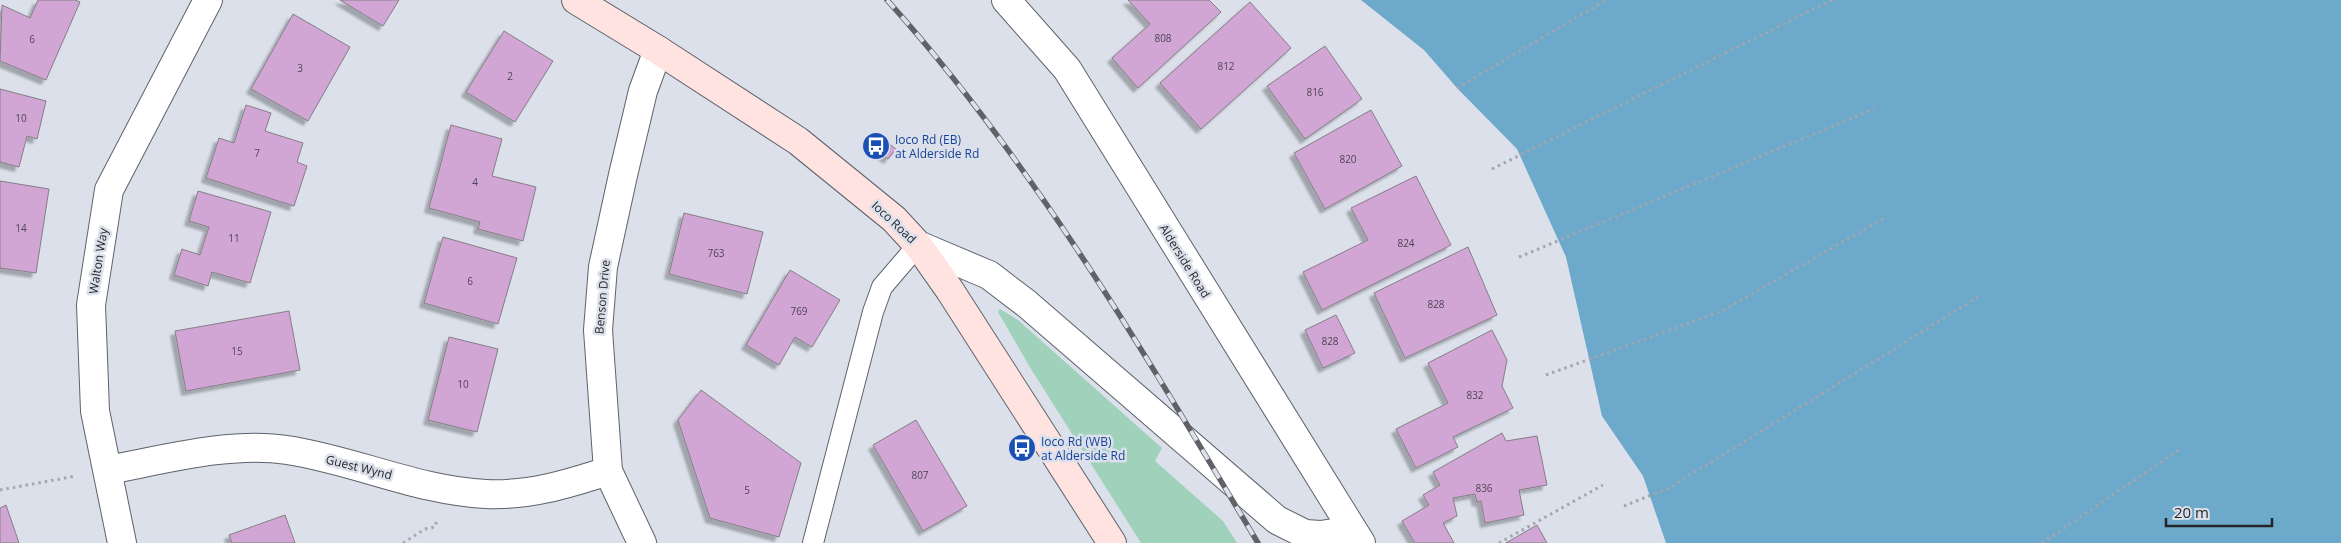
<svg xmlns="http://www.w3.org/2000/svg" width="2341" height="543" font-family="'Open Sans',sans-serif">
<defs>
<filter id="shadow"><feDropShadow dx="-4.5" dy="4.5" stdDeviation="1" flood-color="#0004"/></filter>
</defs>
<rect width="100%" height="100%" fill="#dbe0ea"/>
<polygon fill="#a0d1ba" points="1000,309 1018,320 1162,448 1155,461 1223,521 1237,543 1141,543 1031,369 998,312"/>
<polygon fill="#6ca9cb" points="1361,0 2341,0 2341,543 1666,543 1643,476 1602,416 1566,257 1517,149 1457,88 1424,50"/>
<g fill="#d1a6d5" stroke="#857e85" filter="url(#shadow)">
<polygon points="38,0 75,0 80,2 46,80 0,61 2,5 30,18"/>
<polygon points="340,0 399,0 383,26"/>
<polygon points="1128,0 1209,0 1221,12 1138,88 1112,58 1150,24"/>
<polygon points="1250,2 1291,48 1201,129 1160,83"/>
<polygon points="293,14 350,47 308,121 251,89"/>
<polygon points="504,31 553,61 515,122 466,92"/>
<polygon points="1325,46 1362,99 1305,139 1267,86"/>
<polygon points="0,89 46,101 37,139 27,136 19,167 0,162"/>
<polygon points="246,105 271,113 265,131 303,143 297,162 307,166 294,206 206,178 219,138 234,143"/>
<polygon points="1371,110 1402,166 1325,209 1294,153"/>
<polygon points="451,125 502,139 492,176 536,187 523,241 478,229 480,222 429,208"/>
<polygon points="881,138 896,149 888,159 873,148"/>
<polygon points="1416,176 1451,245 1322,310 1303,272 1368,240 1351,208"/>
<polygon points="0,181 49,189 36,273 0,268"/>
<polygon points="198,191 271,212 250,283 212,272 208,286 174,275 182,249 200,255 209,227 189,221"/>
<polygon points="684,213 763,232 747,294 669,274"/>
<polygon points="443,237 517,258 498,324 424,303"/>
<polygon points="1468,247 1497,315 1405,358 1374,293"/>
<polygon points="790,270 840,300 812,347 795,337 779,365 746,345"/>
<polygon points="289,311 300,370 186,391 175,331"/>
<polygon points="1336,315 1355,353 1323,368 1305,330"/>
<polygon points="1492,330 1507,360 1502,386 1513,408 1453,437 1458,447 1416,468 1396,429 1448,403 1428,363"/>
<polygon points="449,337 498,349 477,432 428,420"/>
<polygon points="701,390 801,463 779,537 710,518 678,420"/>
<polygon points="916,420 967,506 923,531 873,445"/>
<polygon points="1502,433 1506,441 1537,436 1547,485 1519,490 1524,515 1485,523 1481,501 1477,502 1475,494 1453,498 1457,516 1443,523 1454,543 1415,543 1402,521 1429,505 1423,495 1440,485 1433,472"/>
<polygon points="6,505 19,543 0,543 0,508"/>
<polygon points="285,515 295,543 232,543 229,535"/>
<polygon points="1537,525 1547,543 1506,543"/>
</g>
<g fill="none" stroke-linecap="round" stroke-linejoin="round">
<g stroke="#5e626b" stroke-width="22">
<polyline id="service" points="813,543 873,312 882,287 918,245"/>
</g>
<g stroke="#5e626b" stroke-width="30">
<g id="minor">
<polyline points="1006,0 1067,69 1361,543"/>
<polyline points="918,245 989,275 1027,304 1277,520 1305,534 1321,535 1352,530"/>
<path d="M108,470C162,460 232,441 287,450C354,460 418,491 486,494C529,496 568,484 608,471"/>
<polyline points="122,543 95,411 91,305 109,190 208,0"/>
<polyline points="642,543 608,471 598,330 603,267 623,175 643,91 658,50"/>
</g>
</g>
<g stroke="#5e626b" stroke-width="30">
<polyline id="secondary" points="576,0 658,50 798,141 894,219 918,245 949,289 1112,543"/>
</g>
<g stroke="#a3a6af" stroke-width="3" stroke-dasharray="2.5 4" stroke-linecap="butt">
<polyline points="1457,88 1606,0"/>
<polyline points="1492,169 1832,0"/>
<polyline points="1519,257 1874,109"/>
<polyline points="1546,375 1722,311 1886,217"/>
<polyline points="0,490 76,476"/>
<polyline points="1624,506 1671,487 1978,297"/>
<polyline points="403,543 425,529 435,527 437,520"/>
<polyline points="1499,543 1603,485"/>
<polyline points="2042,543 2180,449"/>
</g>
<use href="#service" stroke="#fff" stroke-width="20"/>
<use href="#minor" stroke="#fff" stroke-width="28"/>
<use href="#secondary" stroke="#fee3e0" stroke-width="28"/>
<g stroke="#606268" stroke-width="5.5">
<path id="rail" d="M887,0C1034,163 1146,356 1258,543"/>
</g>
<use href="#rail" stroke="#dbe0ea" stroke-width="4" stroke-dasharray="11" stroke-linecap="butt"/>
</g>
<defs>
<g id="bus-disc" transform="scale(1.4375)"><circle r="9.5" fill="#1a4fb4" stroke="#dbe0ea"/><path d="M-5-6H5V4H4V6H2V4H-2V6H-4V4H-5ZM-3.5-4V0h7V-4ZM-3.5 1.2v1.5H-2V1.2ZM2 1.2v1.5H3.5V1.2Z" fill="#fff"/></g>
</defs>
<g fill-rule="evenodd">
<use href="#bus-disc" x="876" y="146"/>
<use href="#bus-disc" x="1022" y="448"/>
</g>
<g text-anchor="middle" dominant-baseline="central" stroke-width="5" stroke-linejoin="round" paint-order="stroke">
<g font-size="10" fill="#4f4554">
<text x="1163" y="38">808</text>
<text x="32" y="39">6</text>
<text x="1226" y="66">812</text>
<text x="300" y="68">3</text>
<text x="510" y="76">2</text>
<text x="1315" y="92">816</text>
<text x="21" y="118">10</text>
<text x="257" y="153">7</text>
<text x="1348" y="159">820</text>
<text x="475" y="182">4</text>
<text x="21" y="228">14</text>
<text x="234" y="238">11</text>
<text x="1406" y="243">824</text>
<text x="716" y="253">763</text>
<text x="470" y="281">6</text>
<text x="1436" y="304">828</text>
<text x="799" y="311">769</text>
<text x="1330" y="341">828</text>
<text x="237" y="351">15</text>
<text x="463" y="384">10</text>
<text x="1475" y="395">832</text>
<text x="920" y="475">807</text>
<text x="1484" y="488">836</text>
<text x="747" y="490">5</text>
</g>
<g font-size="12" fill="#164399" stroke="#dbe0ea" text-anchor="start">
<text x="895" y="139">Ioco Rd (EB)<tspan x="895" dy="14">at Alderside Rd</tspan></text>
<text x="1041" y="441">Ioco Rd (WB)<tspan x="1041" dy="14">at Alderside Rd</tspan></text>
</g>
<g font-size="12" fill="#242529" stroke="#dbe0ea">
<text transform="translate(894 222) rotate(43)">Ioco Road</text>
<text transform="translate(98 261) rotate(-81)">Walton Way</text>
<text transform="translate(1185 261) rotate(58)">Alderside Road</text>
<text transform="translate(602 297) rotate(-85)">Benson Drive</text>
<text transform="translate(359 467) rotate(14)">Guest Wynd</text>
</g>
</g>
<path d="M2166 518v8h106v-8" fill="none" stroke="#242529" stroke-width="2.5"/>
<text x="2174" y="518" font-size="15" fill="#242529" stroke="#dbe0ea" stroke-width="4" paint-order="stroke">20 m</text>
</svg>
